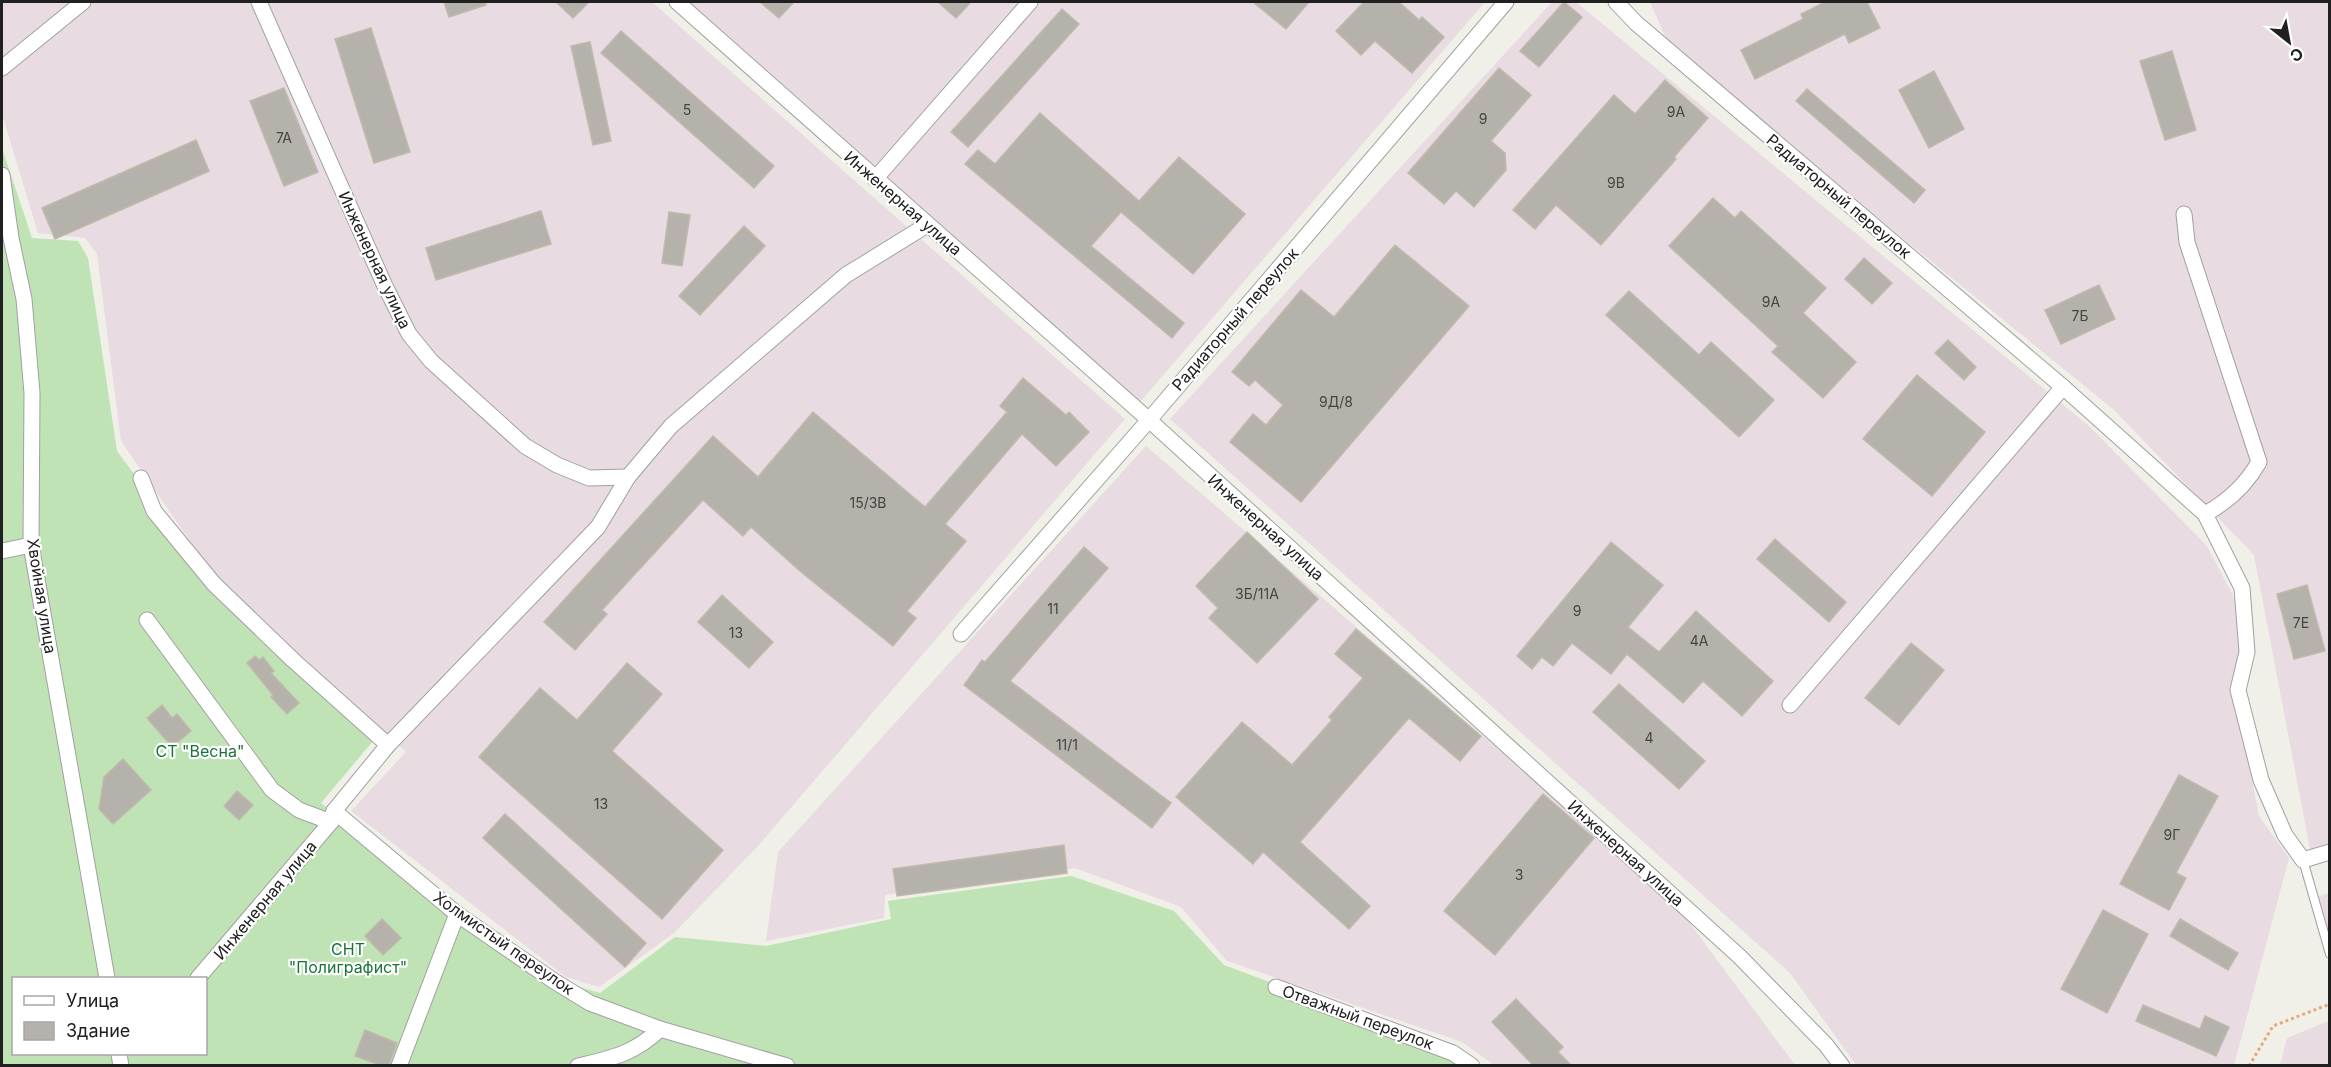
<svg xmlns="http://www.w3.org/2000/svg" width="2331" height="1067" font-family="Inter,sans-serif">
<rect width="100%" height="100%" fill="#f0efe8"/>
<g fill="#e8dbe2">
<polygon points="2,2 652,2 1125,419 758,846 674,933 599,987 566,977 351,811 406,752 218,582 121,441 97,254 85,238 38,233 2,114"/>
<polygon points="682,2 1485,2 1140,402"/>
<polygon points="1552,2 1576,2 2089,426 2207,546 2241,611 2237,704 2259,816 2289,858 2234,1065 1856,1065 1790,973 1170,419"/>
<polygon points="1650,2 2329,2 2329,843 2310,849 2254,555 2113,409 1671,50"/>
<polygon points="1146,446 1671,898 1795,1065 1494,1065 1462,1042 1227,961 1181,907 1075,868 885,895 884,918 766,941 778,852"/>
<polygon points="2329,893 2329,958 2316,897"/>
<polygon points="2329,1021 2329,1065 2280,1065 2287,1038"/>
</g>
<path fill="#bfe3b4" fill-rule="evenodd" d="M2,148L32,238L78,241L88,258L117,451L224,596L378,735L321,803L562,982L600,993L675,937L766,946L891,919L888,901L1071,876L1174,911L1224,965L1461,1054L1479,1065H2ZM14,978H206V1054H14Z"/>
<g fill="#b5b2ab" stroke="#c0baac" stroke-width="1.5">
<polygon points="444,2 486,2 486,5 449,17"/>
<polygon points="556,2 589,2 573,18"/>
<polygon points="760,2 794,2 779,18"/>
<polygon points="938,2 971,2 956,18"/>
<polygon points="1253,2 1309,2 1286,29"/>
<polygon points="1364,2 1399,2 1419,20 1422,17 1444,37 1412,73 1375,41 1361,55 1336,31"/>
<polygon points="1564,2 1582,17 1539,67 1520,51"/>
<polygon points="1825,2 1867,2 1880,28 1849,43 1845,34 1755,79 1741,50 1803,19 1801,14"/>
<polygon points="1062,9 1079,24 968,147 951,132"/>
<polygon points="371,28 410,152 374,163 335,39"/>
<polygon points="621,31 774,166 754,188 601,53"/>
<polygon points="590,42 611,141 593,145 571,46"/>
<polygon points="2172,51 2196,130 2165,140 2140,61"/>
<polygon points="1499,68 1531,95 1491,141 1505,153 1506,170 1474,207 1456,191 1444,204 1408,173"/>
<polygon points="1934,71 1964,129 1929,148 1899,90"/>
<polygon points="1665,80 1708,118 1674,157 1676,159 1601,245 1556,205 1535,229 1513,210 1614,95 1635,114"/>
<polygon points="284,88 318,172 284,186 250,101"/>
<polygon points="1807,89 1925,190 1914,203 1796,101"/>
<polygon points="1040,113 1139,201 1179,157 1245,214 1193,274 1121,212 1091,246 1184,323 1172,338 965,164 978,150 995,164"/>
<polygon points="196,140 209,171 55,239 42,208"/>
<polygon points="1713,198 1735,218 1741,211 1826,288 1803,313 1856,362 1823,398 1772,352 1778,346 1669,246"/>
<polygon points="541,211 551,244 436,280 426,248"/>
<polygon points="669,212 690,215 682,266 662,263"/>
<polygon points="744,226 765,246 700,315 679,296"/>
<polygon points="1395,245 1469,306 1301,502 1230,442 1253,414 1266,425 1283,405 1255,380 1249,386 1232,372 1301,290 1334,317"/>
<polygon points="1864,258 1892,283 1872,304 1845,279"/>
<polygon points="2099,285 2115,319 2061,344 2045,310"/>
<polygon points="1629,291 1699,355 1711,342 1774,400 1739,437 1606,315"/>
<polygon points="1948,340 1976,367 1964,380 1935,353"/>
<polygon points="1917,375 1985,432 1932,496 1863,439"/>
<polygon points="1023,378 1066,415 1069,412 1089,432 1056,466 1022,434 945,524 966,541 907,611 916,618 893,646 801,572 751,527 743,536 703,500 602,610 607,614 575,650 544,622 713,436 758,477 813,412 925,507 1007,412 1000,406"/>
<polygon points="1247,532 1318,599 1257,663 1209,618 1218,608 1196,586"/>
<polygon points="1775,539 1846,602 1829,622 1757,559"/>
<polygon points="1611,542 1663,585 1628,627 1659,652 1696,611 1773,681 1742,716 1703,681 1683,703 1627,654 1611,674 1572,643 1553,666 1542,657 1532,669 1517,656"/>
<polygon points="1084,547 1108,568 1010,681 1171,803 1152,828 964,685 982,660 985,662"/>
<polygon points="2307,585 2325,651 2294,659 2277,594"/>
<polygon points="722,595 773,642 749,668 698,622"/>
<polygon points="1356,629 1481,736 1460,761 1409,718 1300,842 1370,906 1349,929 1263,852 1253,864 1176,797 1242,722 1292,765 1332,720 1329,717 1363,678 1335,654"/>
<polygon points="1911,643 1944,670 1899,725 1865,698"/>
<polygon points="255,656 259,660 263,657 274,671 271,673 299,703 287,714 271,697 273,695 247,663"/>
<polygon points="627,663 662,694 612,751 723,850 662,919 479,757 540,688 577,720"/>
<polygon points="1619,684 1705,761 1679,789 1593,712"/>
<polygon points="162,705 172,718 177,714 191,731 172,747 147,718"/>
<polygon points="123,759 151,790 113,824 99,809 104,777"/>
<polygon points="2179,775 2218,796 2176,873 2186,878 2169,910 2120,884"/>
<polygon points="237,791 253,805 239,820 224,806"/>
<polygon points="1543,794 1594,838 1495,955 1444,911"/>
<polygon points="505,814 646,943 625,967 483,838"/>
<polygon points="1064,845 1067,873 897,896 893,869"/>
<polygon points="2103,910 2148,934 2107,1013 2061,989"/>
<polygon points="382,919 401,938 383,955 365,936"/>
<polygon points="2180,919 2238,953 2228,970 2170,936"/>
<polygon points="1516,999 1563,1047 1558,1052 1571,1065 1533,1065 1492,1022"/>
<polygon points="2143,1005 2200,1029 2205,1016 2229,1027 2216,1056 2136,1021"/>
<polygon points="365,1030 397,1043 389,1065 380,1065 355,1056"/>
</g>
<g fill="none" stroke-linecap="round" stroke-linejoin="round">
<g stroke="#a1a1a1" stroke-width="10">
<polyline id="service" points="2303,860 2330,954"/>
</g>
<g stroke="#a1a1a1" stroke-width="17">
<g id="minor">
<polyline points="259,2 384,284 409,334 431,361 525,446 557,465 589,478 628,477"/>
<polyline points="677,2 1149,420 1740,957 1826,1045 1842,1066"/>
<polyline points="1616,2 1636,23 2063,387 2205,514 2242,588 2247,652 2238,690 2261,780 2285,835 2303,860 2330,852"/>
<polyline points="2,68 83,2"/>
<polyline points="2,175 11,238 24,299 32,393 31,545 107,978"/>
<polyline points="875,179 1030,2"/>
<path d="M2184,214L2187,242L2259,462C2246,485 2229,501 2205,514"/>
<polyline points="141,478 154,511 214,584 293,660 388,745"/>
<polyline points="2,551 31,545"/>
<polyline points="147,620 272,790 299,810 331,822"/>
<polyline points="961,634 1149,420 1506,2"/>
<polyline points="1790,705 2063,387"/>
<polyline points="334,811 457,914 554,981 590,1003 660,1029 787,1066"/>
<polyline points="198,978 331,822 334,811 388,745 598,527 628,477 671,426 846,275 927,225"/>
<polyline points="1276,987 1453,1053 1472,1066"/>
<polyline points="119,1054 121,1066"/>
<polyline points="399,1066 457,914"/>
<path d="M578,1066C612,1058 634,1054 660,1029"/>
</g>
</g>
<polyline stroke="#eaa67f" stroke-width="3" stroke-dasharray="3 3" stroke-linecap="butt" points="2249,1066 2273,1026 2330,1004"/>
<use href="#service" stroke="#fff" stroke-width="8"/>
<use href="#minor" stroke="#fff" stroke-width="15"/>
</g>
<g text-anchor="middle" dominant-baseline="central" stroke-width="4.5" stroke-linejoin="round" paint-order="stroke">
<g font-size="14" fill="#454443">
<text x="687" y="109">5</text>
<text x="1676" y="111">9А</text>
<text x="1483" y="118">9</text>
<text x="284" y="137">7А</text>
<text x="1616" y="182">9В</text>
<text x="1771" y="301">9А</text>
<text x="2080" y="315">7Б</text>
<text x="1336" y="401">9Д/8</text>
<text x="868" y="502">15/3В</text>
<text x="1257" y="593">3Б/11А</text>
<text x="1053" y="608">11</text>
<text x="1577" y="610">9</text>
<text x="2301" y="622">7Е</text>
<text x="736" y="632">13</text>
<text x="1699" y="640">4А</text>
<text x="1649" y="737">4</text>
<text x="1067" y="744">11/1</text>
<text x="601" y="803">13</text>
<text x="2172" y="834">9Г</text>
<text x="1519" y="874">3</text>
</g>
<g font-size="16" fill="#202020" stroke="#fff">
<text transform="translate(1839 196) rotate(40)">Радиаторный переулок</text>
<text transform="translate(903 203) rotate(41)">Инженерная улица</text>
<text transform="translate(375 260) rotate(65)">Инженерная улица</text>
<text transform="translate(1235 319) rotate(-49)">Радиаторный переулок</text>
<text transform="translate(1266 527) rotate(42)">Инженерная улица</text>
<text transform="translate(42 596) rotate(81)">Хвойная улица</text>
<text transform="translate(1626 853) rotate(42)">Инженерная улица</text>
<text transform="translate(265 900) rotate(-50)">Инженерная улица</text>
<text transform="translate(504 943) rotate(35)">Холмистый переулок</text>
<text transform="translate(1358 1017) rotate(20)">Отважный переулок</text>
</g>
<g font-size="16" fill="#197338" stroke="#fff">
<text x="200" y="751">СТ "Весна"</text>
<text x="348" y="949">СНТ<tspan x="348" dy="18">"Полиграфист"</tspan></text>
</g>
</g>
<rect width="2331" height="1067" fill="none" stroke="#202020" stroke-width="6"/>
<rect x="12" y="977" width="195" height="78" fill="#ffffff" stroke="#a6a6a6" stroke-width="1.5"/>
<rect x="24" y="996" width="30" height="9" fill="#ffffff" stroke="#a6a6a6" stroke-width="1.5"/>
<text x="66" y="1007" font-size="18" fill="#202020">Улица</text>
<rect x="24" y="1022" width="30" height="18" fill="#b5b2ab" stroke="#a6a6a6" stroke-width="1.5"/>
<text x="66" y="1037" font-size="18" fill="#202020">Здание</text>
<g transform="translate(2289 42) rotate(149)" stroke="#ffffff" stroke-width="4.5" paint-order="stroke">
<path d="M0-4.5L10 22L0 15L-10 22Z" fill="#202020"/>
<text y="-9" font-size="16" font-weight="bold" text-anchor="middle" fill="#202020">С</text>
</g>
</svg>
